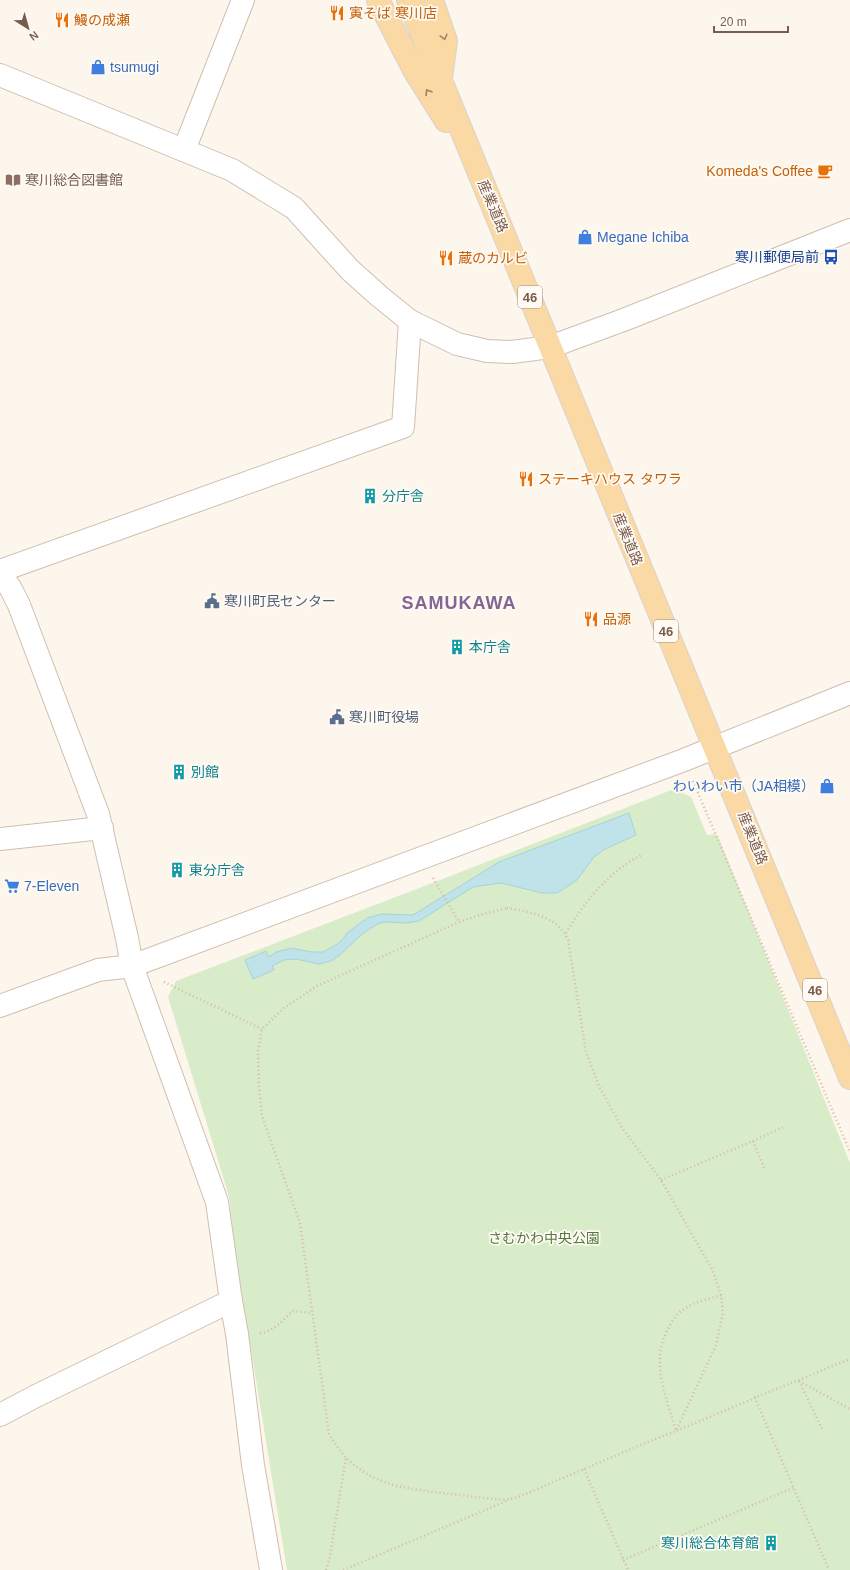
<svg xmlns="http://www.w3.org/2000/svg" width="850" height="1570" font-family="Arial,'Noto Sans JP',sans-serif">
<rect width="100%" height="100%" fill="#fdf6ec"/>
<polygon fill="#d8ecc9" points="674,789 691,797 707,835 714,834 718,836 850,1163 850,1570 287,1570 236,1257 229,1196 168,997 176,981 435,882"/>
<polygon fill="#bfe3e8" stroke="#a5d3da" points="629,813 636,835 605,849 594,857 577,880 557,893 542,893 501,883 473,887 419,921 407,923 384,922 378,924 362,934 340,955 331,961 319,964 296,959 284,960 272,966 274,970 253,979 245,960 266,951 269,957 276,952 292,948 311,952 323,952 336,945 344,938 347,933 367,918 382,914 413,915 499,862"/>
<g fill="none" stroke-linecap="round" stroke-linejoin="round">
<g stroke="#d1beb0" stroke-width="24">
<g id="minor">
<polyline points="0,75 232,170 294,208 350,270 379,296 410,321 457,344 487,351 512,352 550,347 626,319 850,230"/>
<polyline points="184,150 243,0"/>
<polyline points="0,571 403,427 410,321"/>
<polyline points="0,573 11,589 19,605 98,814 127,938 132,966 217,1202 231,1301 237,1334 253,1465 271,1570"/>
<polyline points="0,839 102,828"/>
<polyline points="0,1006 98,970 132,966 684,760 850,693"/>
<polyline points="0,1415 36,1396 231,1301"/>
</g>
</g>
<g stroke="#dad1cd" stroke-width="24">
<g id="major">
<polyline points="378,0 414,70 446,121"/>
<polyline points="408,0 850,1078"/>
<polyline points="432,0 446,41 441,78"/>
</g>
</g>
<g stroke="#d9b8a5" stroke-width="2.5" stroke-dasharray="1 3" stroke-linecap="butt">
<polyline points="693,781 850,1152"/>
<polyline points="433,878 459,922"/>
<path d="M507,908C530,912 558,916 568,940L586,1052L599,1086L622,1128L661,1180L712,1269L721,1295L723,1313L716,1345L676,1431C636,1446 597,1464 558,1480C543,1486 527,1495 510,1499C502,1501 470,1496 459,1495C404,1488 360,1488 329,1434L300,1223L262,1116L259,1086L258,1051L262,1029L284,1008L317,986L459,922L483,914Z"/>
<path d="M566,933C586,900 608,872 643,854"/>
<polyline points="164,982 262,1029"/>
<polyline points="753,1141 786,1126"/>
<polyline points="661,1180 753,1141 764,1168"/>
<path d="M721,1295C709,1299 694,1302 684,1309C676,1314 671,1323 667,1331C650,1363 667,1399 676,1431L755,1398L829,1570"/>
<path d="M260,1333C274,1332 283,1319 293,1311L312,1313"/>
<polyline points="799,1381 850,1409"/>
<polyline points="799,1381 823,1431"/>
<polyline points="754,1398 850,1359"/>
<polyline points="584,1469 628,1570"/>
<polyline points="623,1560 793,1488"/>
<polyline points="326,1570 329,1561 346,1458"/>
<polyline points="343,1570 509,1500"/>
</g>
<use href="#minor" stroke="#fff" stroke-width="22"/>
<use href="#major" stroke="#fbd9a5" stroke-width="22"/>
</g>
<defs><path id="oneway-chevron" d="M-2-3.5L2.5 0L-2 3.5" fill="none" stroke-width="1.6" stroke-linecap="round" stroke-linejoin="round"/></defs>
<g stroke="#a18267">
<use href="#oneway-chevron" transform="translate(444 37) rotate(76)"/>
<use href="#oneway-chevron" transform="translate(428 92) rotate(-122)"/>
</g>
<defs>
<g id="restaurant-bare" transform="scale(1.2)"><path d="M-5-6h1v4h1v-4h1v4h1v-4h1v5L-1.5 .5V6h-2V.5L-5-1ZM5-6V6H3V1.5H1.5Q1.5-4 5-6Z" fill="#e8710a" stroke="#fffaf3" stroke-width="2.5" paint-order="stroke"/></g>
<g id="shop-bare" transform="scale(1.2)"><path d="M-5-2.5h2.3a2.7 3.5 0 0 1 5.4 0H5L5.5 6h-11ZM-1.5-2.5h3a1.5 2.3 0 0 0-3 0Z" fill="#3f7fe0" stroke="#fffaf3" stroke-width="2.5" paint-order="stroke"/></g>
<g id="cafe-bare" transform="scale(1.2)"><path d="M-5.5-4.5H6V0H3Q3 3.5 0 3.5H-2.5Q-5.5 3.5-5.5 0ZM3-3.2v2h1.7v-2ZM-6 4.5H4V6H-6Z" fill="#e8710a" stroke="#fffaf3" stroke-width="2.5" paint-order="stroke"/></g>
<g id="library-bare" transform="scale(1.2)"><path d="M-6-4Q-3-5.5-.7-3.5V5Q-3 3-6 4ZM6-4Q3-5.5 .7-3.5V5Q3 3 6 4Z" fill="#8d6e63" stroke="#fffaf3" stroke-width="2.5" paint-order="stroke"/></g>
<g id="bus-bare" transform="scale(1.2)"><path d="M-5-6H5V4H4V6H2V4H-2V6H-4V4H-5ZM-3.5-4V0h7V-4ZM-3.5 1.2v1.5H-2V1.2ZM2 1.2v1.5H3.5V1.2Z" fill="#1a4fb4" stroke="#fffaf3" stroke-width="2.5" paint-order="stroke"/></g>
<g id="building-bare" transform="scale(1.2)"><path d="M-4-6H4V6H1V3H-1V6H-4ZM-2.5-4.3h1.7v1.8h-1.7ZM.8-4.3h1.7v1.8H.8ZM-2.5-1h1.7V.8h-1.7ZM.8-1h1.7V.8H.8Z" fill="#0f9aa8" stroke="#fffaf3" stroke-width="2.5" paint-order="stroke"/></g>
<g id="civic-bare" transform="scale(1.2)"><path d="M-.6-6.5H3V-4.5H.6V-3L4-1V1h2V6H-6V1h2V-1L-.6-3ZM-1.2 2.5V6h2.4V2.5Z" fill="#5c6f8a" stroke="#fffaf3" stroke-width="2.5" paint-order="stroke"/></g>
<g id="supermarket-bare" transform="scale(1.2)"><path d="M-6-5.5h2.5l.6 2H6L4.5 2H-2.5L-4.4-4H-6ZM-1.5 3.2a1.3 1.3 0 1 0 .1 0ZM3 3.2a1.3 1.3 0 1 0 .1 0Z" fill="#3f7fe0" stroke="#fffaf3" stroke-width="2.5" paint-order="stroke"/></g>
</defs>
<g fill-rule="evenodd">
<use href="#restaurant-bare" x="337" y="13"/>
<use href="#restaurant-bare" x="62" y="20"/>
<use href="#shop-bare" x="98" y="67"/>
<use href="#cafe-bare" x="825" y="171"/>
<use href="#library-bare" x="13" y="180"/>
<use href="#shop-bare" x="585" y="237"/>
<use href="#bus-bare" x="831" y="257"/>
<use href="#restaurant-bare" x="446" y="258"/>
<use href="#restaurant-bare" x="526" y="479"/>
<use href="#building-bare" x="370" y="496"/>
<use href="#civic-bare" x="212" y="601"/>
<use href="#restaurant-bare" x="591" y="619"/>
<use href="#building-bare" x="457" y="647"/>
<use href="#civic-bare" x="337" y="717"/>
<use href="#building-bare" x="179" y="772"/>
<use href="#shop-bare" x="827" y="786"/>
<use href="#building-bare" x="177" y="870"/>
<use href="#supermarket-bare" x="12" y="886"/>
<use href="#building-bare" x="771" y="1543"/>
</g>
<g text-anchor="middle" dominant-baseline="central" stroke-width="3.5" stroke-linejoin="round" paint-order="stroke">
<g fill="#fffaf3" stroke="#a28b7f" stroke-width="1">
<rect x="518" y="286" width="24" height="22" rx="3"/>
<rect x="654" y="620" width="24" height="22" rx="3"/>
<rect x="803" y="979" width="24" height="22" rx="3"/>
</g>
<g font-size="13" font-weight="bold" fill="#7a5c4d">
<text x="530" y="297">46</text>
<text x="666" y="631">46</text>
<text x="815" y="990">46</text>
</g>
<g font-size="14" fill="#c56008" stroke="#fffaf3" text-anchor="start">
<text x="349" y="13">寅そば 寒川店</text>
<text x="74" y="20">鰻の成瀬</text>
<text x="813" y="171" text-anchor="end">Komeda's Coffee</text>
<text x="458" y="258">蔵のカルビ</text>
<text x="538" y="479">ステーキハウス タワラ</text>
<text x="603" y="619">品源</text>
</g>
<g font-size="14" fill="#366cbe" stroke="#fffaf3" text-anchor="start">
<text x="110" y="67">tsumugi</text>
<text x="597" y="237">Megane Ichiba</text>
<text x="815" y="786" text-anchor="end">わいわい市（JA相模）</text>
<text x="24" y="886">7-Eleven</text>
</g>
<g font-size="14" fill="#785e54" stroke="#fffaf3" text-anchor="start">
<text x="25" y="180">寒川総合図書館</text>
</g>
<g font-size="14" fill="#7a5c4d" stroke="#fffaf3">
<text transform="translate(493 206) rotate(67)">産業道路</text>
<text transform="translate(628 539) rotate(68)">産業道路</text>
<text transform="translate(753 838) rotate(68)">産業道路</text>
</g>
<g font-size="14" fill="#164399" stroke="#fffaf3" text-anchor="end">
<text x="819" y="257">寒川郵便局前</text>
</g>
<g font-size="14" fill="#0d838f" stroke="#fffaf3" text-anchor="start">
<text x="382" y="496">分庁舎</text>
<text x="469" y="647">本庁舎</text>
<text x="191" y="772">別館</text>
<text x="189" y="870">東分庁舎</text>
<text x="759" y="1543" text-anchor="end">寒川総合体育館</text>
</g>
<g font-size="14" fill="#4e5e75" stroke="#fffaf3" text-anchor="start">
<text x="224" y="601">寒川町民センター</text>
<text x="349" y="717">寒川町役場</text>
</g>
<g font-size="14" fill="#537a41" stroke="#fffaf3">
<text x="544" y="1238">さむかわ中央公園</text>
</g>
<g font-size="18" font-weight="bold" letter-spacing="1" fill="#846695" stroke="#fffaf3">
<text x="459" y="603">SAMUKAWA</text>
</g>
</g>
<g transform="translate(28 28) rotate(143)" stroke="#fffaf3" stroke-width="3" paint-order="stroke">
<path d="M0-3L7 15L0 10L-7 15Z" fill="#7a5c4d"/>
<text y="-6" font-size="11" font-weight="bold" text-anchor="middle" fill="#7a5c4d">N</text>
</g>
<path d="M714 26v6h74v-6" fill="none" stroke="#7a5c4d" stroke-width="2"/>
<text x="720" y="26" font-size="12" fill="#7a5c4d" stroke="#fffaf3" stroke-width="3" paint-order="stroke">20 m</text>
</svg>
